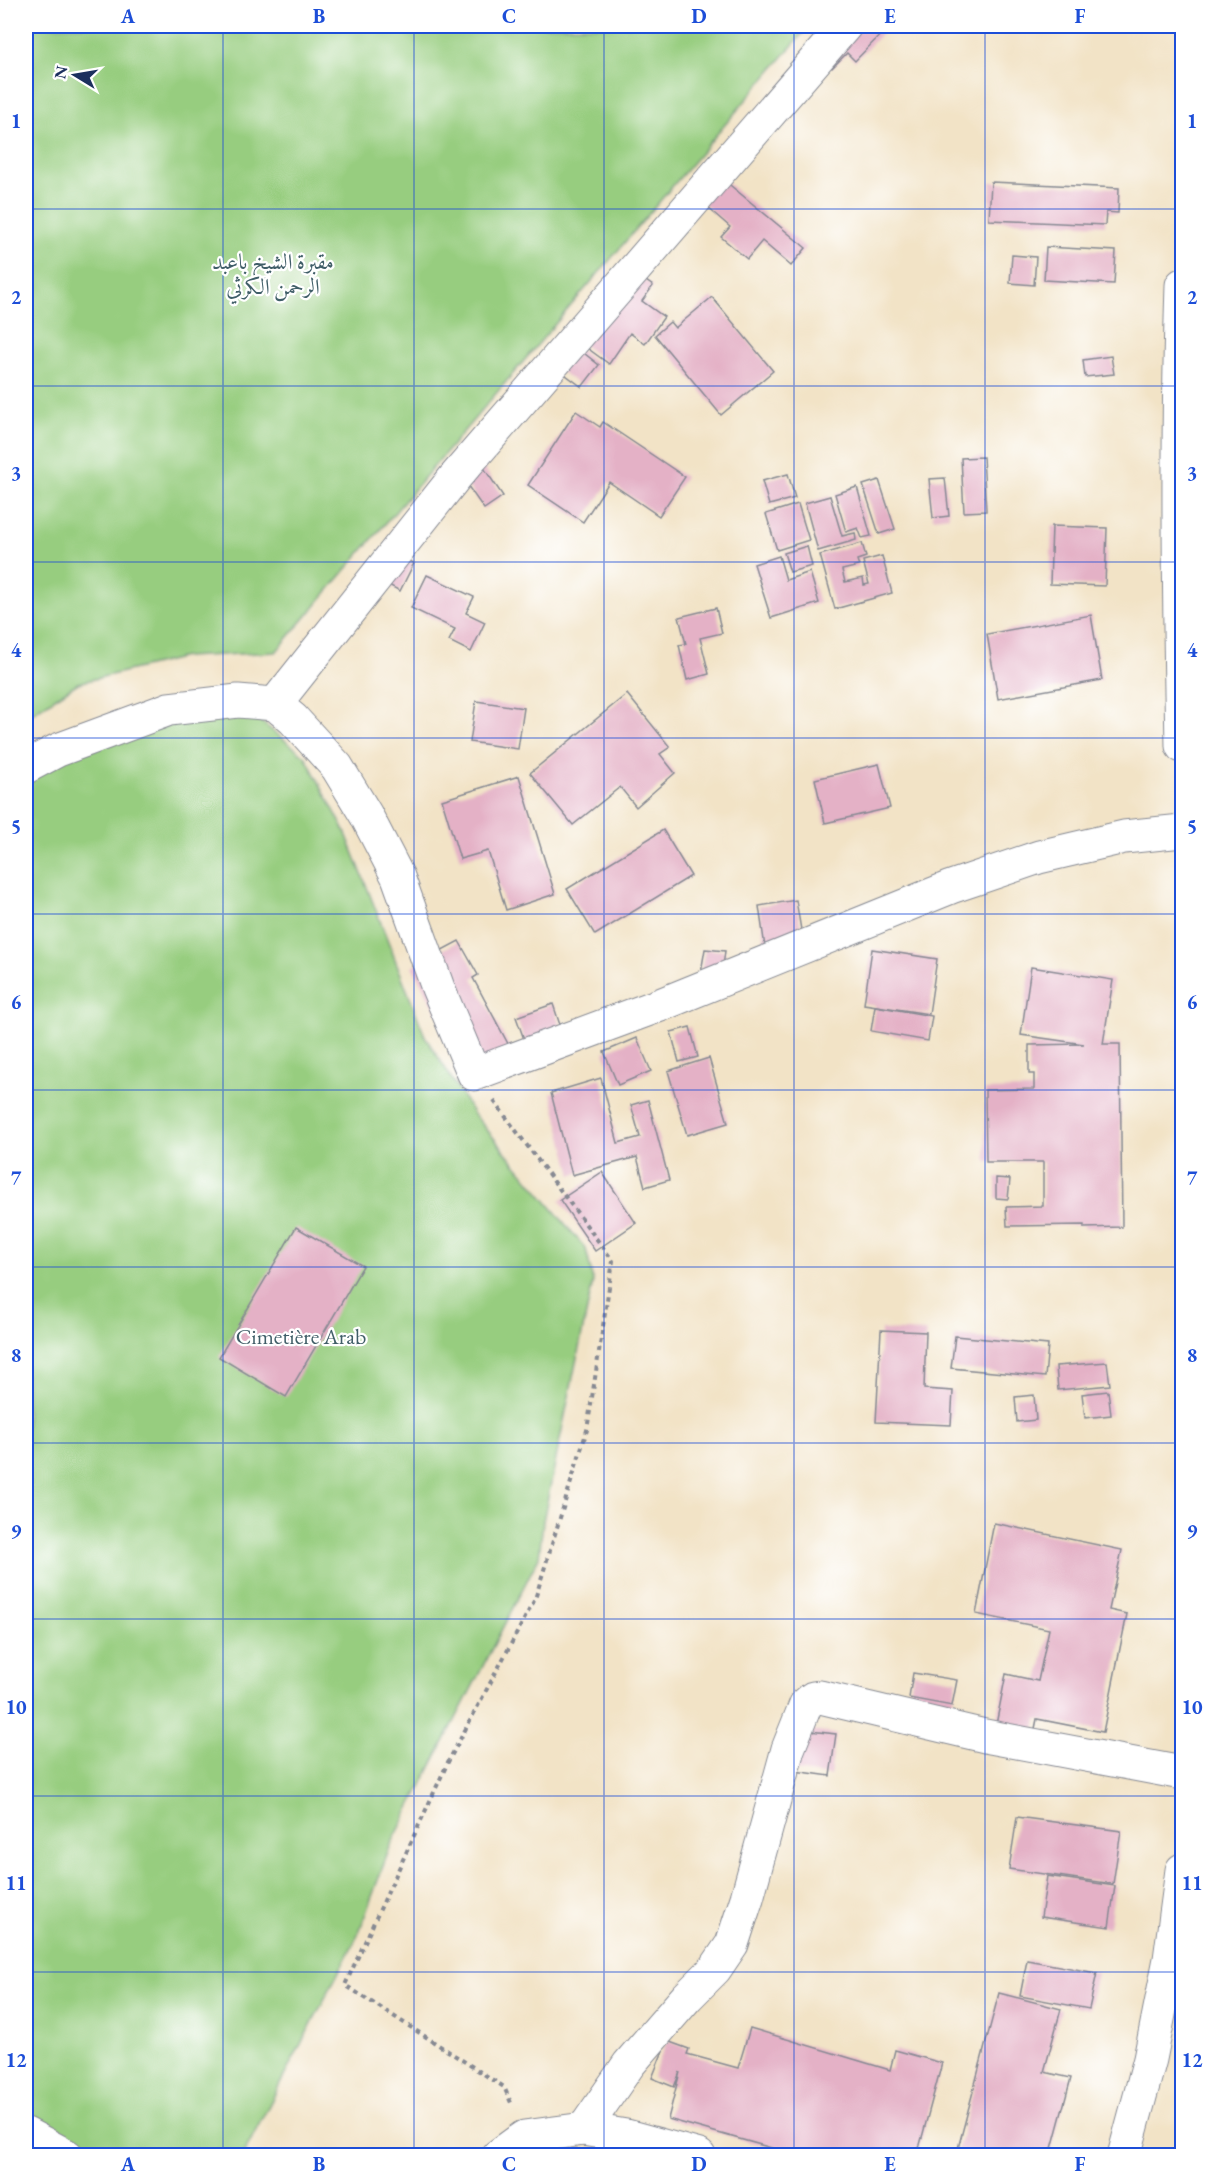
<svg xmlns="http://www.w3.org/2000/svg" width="1208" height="2181" font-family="'EB Garamond',Amiri,serif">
<rect width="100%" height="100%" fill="#fff"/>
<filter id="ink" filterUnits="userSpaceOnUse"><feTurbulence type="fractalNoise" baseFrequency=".0167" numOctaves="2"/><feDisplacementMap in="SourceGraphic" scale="12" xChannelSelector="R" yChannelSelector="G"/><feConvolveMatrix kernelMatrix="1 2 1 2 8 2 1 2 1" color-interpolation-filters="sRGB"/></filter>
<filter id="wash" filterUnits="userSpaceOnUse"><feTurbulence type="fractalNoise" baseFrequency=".008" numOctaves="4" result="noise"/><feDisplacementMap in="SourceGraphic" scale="24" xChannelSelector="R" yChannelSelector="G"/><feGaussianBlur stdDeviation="1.35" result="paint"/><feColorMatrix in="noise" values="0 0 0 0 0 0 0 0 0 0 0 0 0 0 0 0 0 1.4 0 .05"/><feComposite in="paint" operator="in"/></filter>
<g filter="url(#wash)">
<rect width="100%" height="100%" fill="#f2e3c6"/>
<g fill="#97cd7f" stroke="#597e6e" stroke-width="1.5">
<polygon points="26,26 809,26 276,652 185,657 78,683 26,717"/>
<polygon points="238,704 305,756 345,831 425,1036 473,1113 586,1249 593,1281 543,1521 539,1557 390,1847 358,1935 243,2155 108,2155 30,2116 26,2125 26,770"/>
</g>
<g id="blocks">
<g fill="#e4b1c6">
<polygon points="839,26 889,26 855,61 847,53 832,68 815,52"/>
<polygon points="719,176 806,248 791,266 762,241 747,259 721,237 730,227 699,200"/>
<polygon points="991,182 1119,188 1118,213 1106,212 1105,225 989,220"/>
<polygon points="1046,247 1116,251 1114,284 1044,280"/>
<polygon points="1012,255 1036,257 1034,285 1010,283"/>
<polygon points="626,267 653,286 642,301 664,317 645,344 630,333 609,364 575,339"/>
<polygon points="712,297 773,371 721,415 655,335 670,322 675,328"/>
<polygon points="571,343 599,365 582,387 554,366"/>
<polygon points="1111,356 1114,374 1085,377 1083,360"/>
<polygon points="576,411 600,427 603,422 685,477 659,516 609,482 583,522 528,485"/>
<polygon points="983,457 986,511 964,512 961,458"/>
<polygon points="484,468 503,496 484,509 465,482"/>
<polygon points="788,474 795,498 769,505 762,481"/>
<polygon points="945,478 949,516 933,518 929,479"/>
<polygon points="879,480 895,529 879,534 863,485"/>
<polygon points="857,487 871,536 862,538 858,528 846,532 835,494"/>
<polygon points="830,496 842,536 855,533 856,540 818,551 805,503"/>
<polygon points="798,504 809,540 777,550 766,514"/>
<polygon points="1052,526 1107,528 1105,586 1050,584"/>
<polygon points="862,543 866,557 857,560 859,566 842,570 845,582 863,578 864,585 869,584 863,561 882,556 892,593 835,609 820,555"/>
<polygon points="807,546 812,566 790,572 784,553"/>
<polygon points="396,554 414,563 400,591 381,581"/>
<polygon points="779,556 786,580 810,572 819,603 771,618 754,564"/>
<polygon points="427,575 474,597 466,613 485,622 471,652 449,641 455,629 411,608"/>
<polygon points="716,608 722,633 700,638 709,674 687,680 679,645 686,644 679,617"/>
<polygon points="1091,615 1102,680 998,699 987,634"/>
<polygon points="627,694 670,747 660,754 675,773 636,807 620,787 573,825 530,773"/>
<polygon points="476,701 524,708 518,749 470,742"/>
<polygon points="879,764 890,808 825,823 815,779"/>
<polygon points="519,776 555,894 506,910 488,851 460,859 442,800"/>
<polygon points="663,830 691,876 595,935 567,889"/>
<polygon points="796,900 804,948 766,954 759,906"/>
<polygon points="459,941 478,975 473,978 514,1055 472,1078 412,966"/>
<polygon points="705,949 725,951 722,974 701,972"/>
<polygon points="872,949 937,959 929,1014 864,1004"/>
<polygon points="1031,967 1113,980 1103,1044 1120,1044 1122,1227 1084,1228 1084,1225 1007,1226 1006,1207 1043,1206 1043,1162 986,1162 985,1090 1034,1089 1034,1074 1029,1074 1029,1045 1084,1044 1021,1035"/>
<polygon points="553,1004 565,1040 529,1053 516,1017"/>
<polygon points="875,1006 932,1016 928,1041 871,1031"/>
<polygon points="690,1027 698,1057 679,1062 671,1032"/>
<polygon points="637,1038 651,1071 618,1085 604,1052"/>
<polygon points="709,1058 728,1123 687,1135 668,1071"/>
<polygon points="601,1078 618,1143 640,1137 631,1105 648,1100 669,1180 645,1187 637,1157 572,1175 551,1093"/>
<polygon points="602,1172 636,1223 595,1251 560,1200"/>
<polygon points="996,1178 1010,1179 1008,1199 996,1198"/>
<polygon points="296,1227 363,1266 286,1397 219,1357"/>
<polygon points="881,1330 926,1332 924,1389 953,1391 951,1425 876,1422"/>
<polygon points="955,1336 1048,1345 1045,1377 951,1368"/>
<polygon points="1107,1362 1110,1385 1058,1390 1056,1366"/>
<polygon points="1108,1391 1111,1415 1085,1418 1082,1394"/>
<polygon points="1034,1395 1036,1420 1017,1422 1015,1397"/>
<polygon points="994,1523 1122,1550 1109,1610 1127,1614 1103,1732 1037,1719 1030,1753 992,1745 1006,1674 1038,1681 1049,1629 976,1614"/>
<polygon points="913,1673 957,1680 952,1706 909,1698"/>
<polygon points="801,1730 836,1734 830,1776 795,1771"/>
<polygon points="1017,1817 1121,1831 1113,1884 1009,1869"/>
<polygon points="1047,1876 1115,1886 1109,1927 1041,1917"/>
<polygon points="1027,1960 1097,1973 1089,2009 1020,1996"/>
<polygon points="999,1993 1061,2009 1044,2072 1071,2078 1050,2156 956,2156"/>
<polygon points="750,2028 890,2070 895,2050 942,2063 917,2156 800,2156 668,2119 680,2072 674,2087 652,2078 667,2041 689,2049 687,2054 738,2068"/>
</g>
</g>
</g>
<g filter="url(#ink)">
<use href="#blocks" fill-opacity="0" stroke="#868992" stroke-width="1.5"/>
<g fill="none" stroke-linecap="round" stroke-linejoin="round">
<g stroke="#868992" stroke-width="35">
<g id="minor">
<polyline points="275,704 456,476 845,26"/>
<polyline points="26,767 58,750 169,709 238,701 275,704 293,719 337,767 366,815 398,877 438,988 474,1074 660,1005 951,887 1039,857 1124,837 1182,831"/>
<polyline points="584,2129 629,2064 687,1997 715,1969 732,1944 747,1898 788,1749 806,1704 813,1698 820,1697 985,1736 1182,1773"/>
<polyline points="26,2134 67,2156"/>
</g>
</g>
<g stroke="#868992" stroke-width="35">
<g id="major">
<path d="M1182,285C1177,438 1179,592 1182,746"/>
<polyline points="498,2156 524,2137 584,2129 626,2136 699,2156"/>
<polyline points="1124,2156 1150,2059 1170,1959 1182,1870"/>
</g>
</g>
<polyline stroke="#868992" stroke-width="4" stroke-dasharray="4.5 4.5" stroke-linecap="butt" points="494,1101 613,1261 587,1430 535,1599 448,1762 345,1985 504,2087 512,2105"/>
<use href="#minor" stroke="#fff" stroke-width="33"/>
<use href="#major" stroke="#fff" stroke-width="33"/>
</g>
</g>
<path fill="none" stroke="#1d4ed8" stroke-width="1.5" stroke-opacity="0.55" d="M223,26V2156M414,26V2156M604,26V2156M794,26V2156M985,26V2156M26,209H1182M26,386H1182M26,562H1182M26,738H1182M26,914H1182M26,1090H1182M26,1267H1182M26,1443H1182M26,1619H1182M26,1796H1182M26,1972H1182"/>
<g text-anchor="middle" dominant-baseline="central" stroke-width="4.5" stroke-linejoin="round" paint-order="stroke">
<g font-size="22" fill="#405e68" stroke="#fff">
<text x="273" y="261">مقبرة الشيخ باعبد<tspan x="273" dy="25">الرحمن الكرثي</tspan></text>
<text x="301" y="1336">Cimetière Arab</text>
</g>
</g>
<rect width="1208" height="2181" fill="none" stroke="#fff" stroke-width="66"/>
<g transform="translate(75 75) rotate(281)" stroke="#ffffff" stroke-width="4.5" paint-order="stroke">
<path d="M0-4.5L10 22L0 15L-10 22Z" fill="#1b2f5e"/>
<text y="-9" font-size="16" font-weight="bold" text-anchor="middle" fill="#1b2f5e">N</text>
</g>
<rect x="33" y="33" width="1142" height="2115" fill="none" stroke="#1d4ed8" stroke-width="2"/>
<g font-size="20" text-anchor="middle" font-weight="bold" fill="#1d4ed8">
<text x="128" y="23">A</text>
<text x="319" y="23">B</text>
<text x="509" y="23">C</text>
<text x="699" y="23">D</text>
<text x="890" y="23">E</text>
<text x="1080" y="23">F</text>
<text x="16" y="128">1</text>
<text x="1192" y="128">1</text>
<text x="16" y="304">2</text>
<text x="1192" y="304">2</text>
<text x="16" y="480">3</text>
<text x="1192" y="480">3</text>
<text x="16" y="657">4</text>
<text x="1192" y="657">4</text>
<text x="16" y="833">5</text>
<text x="1192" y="833">5</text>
<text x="16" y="1009">6</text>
<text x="1192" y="1009">6</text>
<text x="16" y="1185">7</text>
<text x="1192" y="1185">7</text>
<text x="16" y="1362">8</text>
<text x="1192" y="1362">8</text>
<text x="16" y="1538">9</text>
<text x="1192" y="1538">9</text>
<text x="16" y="1714">10</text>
<text x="1192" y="1714">10</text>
<text x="16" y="1890">11</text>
<text x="1192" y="1890">11</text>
<text x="16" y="2067">12</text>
<text x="1192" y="2067">12</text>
<text x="128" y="2171">A</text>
<text x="319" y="2171">B</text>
<text x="509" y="2171">C</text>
<text x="699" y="2171">D</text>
<text x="890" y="2171">E</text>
<text x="1080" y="2171">F</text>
</g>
</svg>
